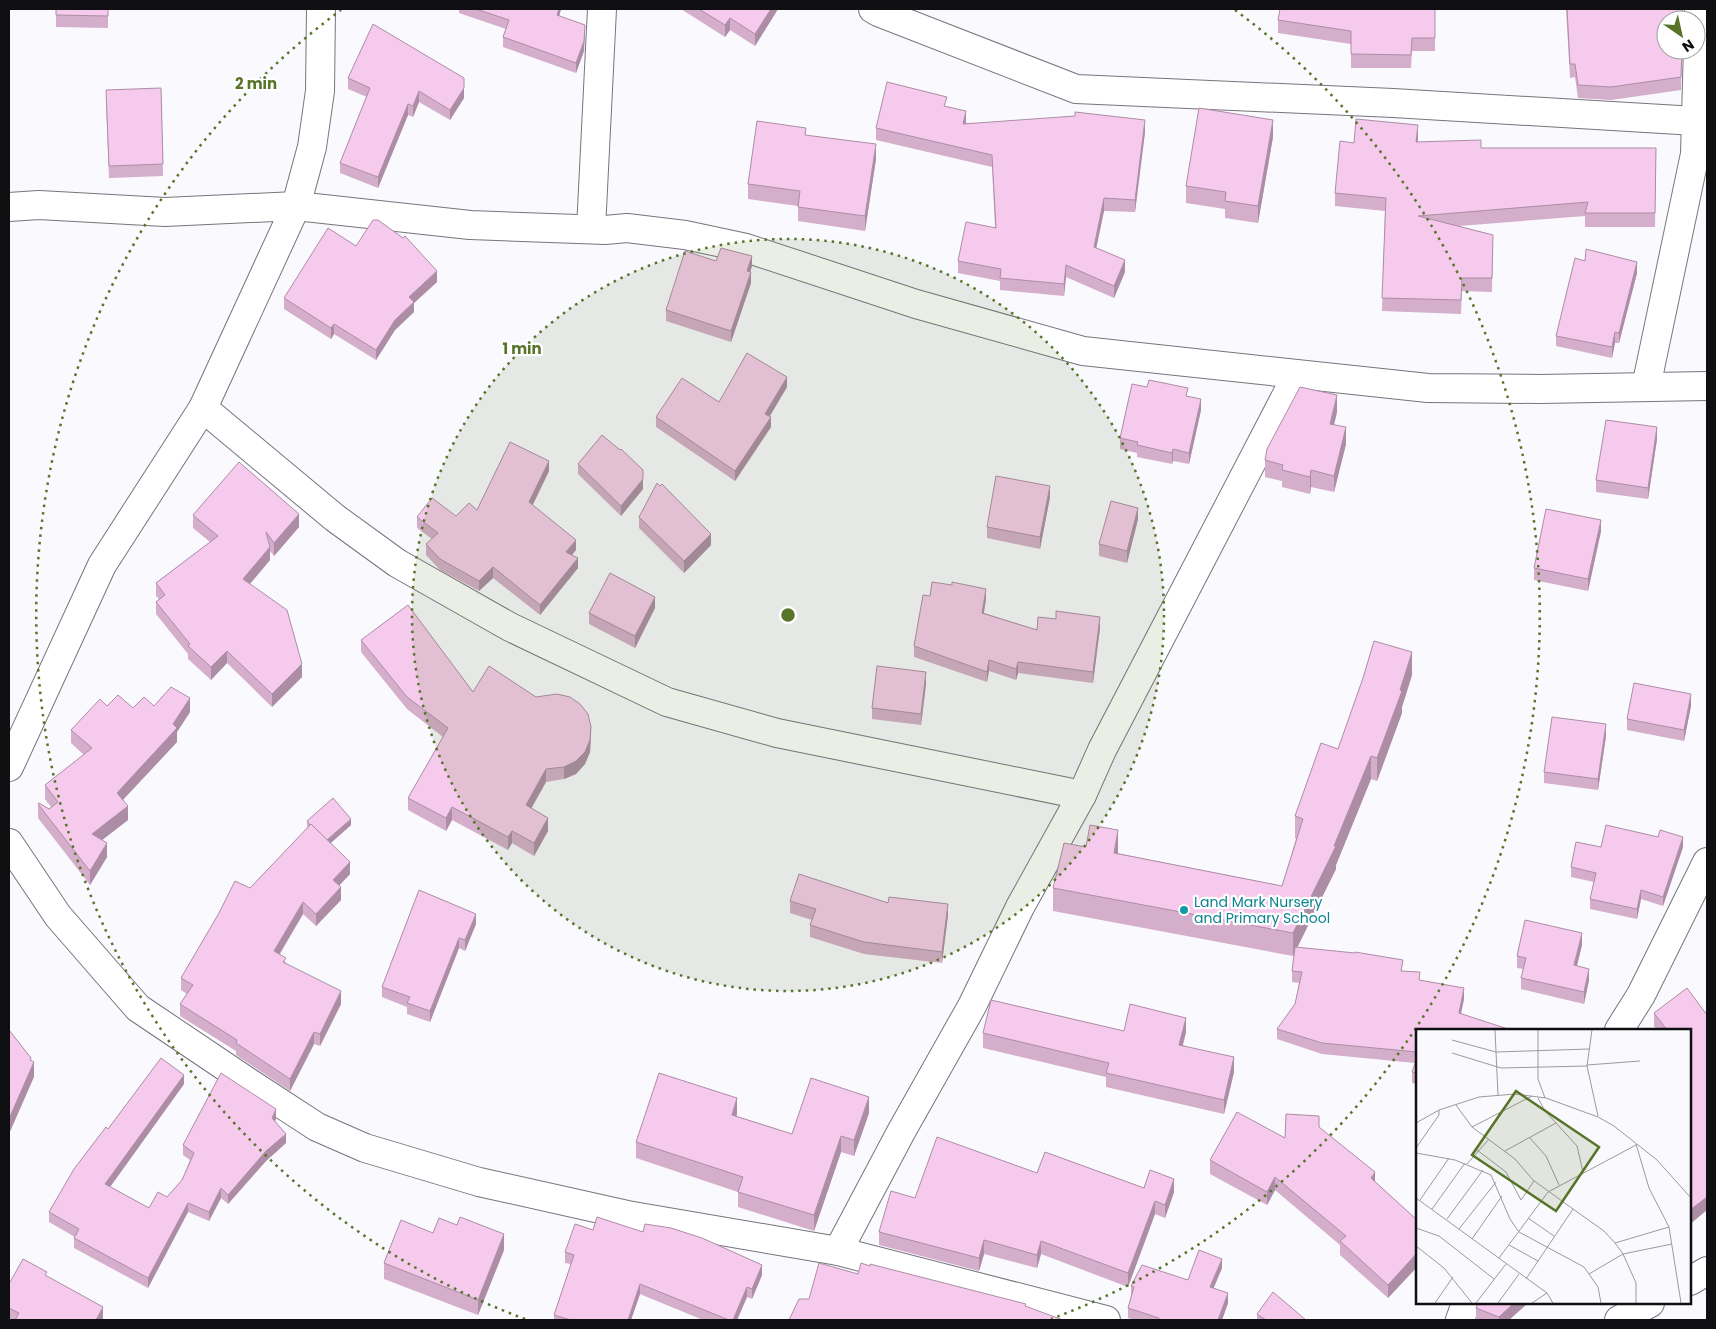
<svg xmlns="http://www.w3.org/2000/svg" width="1716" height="1329" font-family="Poppins,sans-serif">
<rect width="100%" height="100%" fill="#f9f9fe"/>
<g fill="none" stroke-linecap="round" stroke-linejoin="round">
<g stroke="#75757c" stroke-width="30">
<g id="street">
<polyline points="873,9 878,12 1076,89 1393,103 1696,121"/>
<polyline points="9,207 39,205 165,212 296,206 470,225 605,230 627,228 685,235 746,248 916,304 1083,351 1428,388 1540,389 1707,386"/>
<polyline points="591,229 602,9"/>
<polyline points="1646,387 1695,154 1699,9"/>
<polyline points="203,408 335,518 397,563 510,627 667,702 777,733 1082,795"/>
<polyline points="9,767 102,565 203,408 296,206 312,147 320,91 321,9"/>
<polyline points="9,843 58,916 138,1008 248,1082 317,1127 365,1148 479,1182 627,1215 838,1251 1106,1320"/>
<polyline points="1619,1030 1641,995 1707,862"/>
<polyline points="838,1251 901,1132 972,1006 1020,907 1082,795 1102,750 1297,375"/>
<polyline points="1460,1320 1466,1303"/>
</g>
</g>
<g stroke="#75757c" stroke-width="30">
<g id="secondary">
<polyline points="1690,1281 1707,1271"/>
<polyline points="1619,1320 1650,1303"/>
</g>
</g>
<use href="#street" stroke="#fff" stroke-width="28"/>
<use href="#secondary" stroke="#fff" stroke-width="28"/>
</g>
<g fill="#d4aecb">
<polygon points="56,9 108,9 108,28 56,27"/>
<polygon points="459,9 561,9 559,16 585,35 584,51 576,73 503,47 503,37 506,29 459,13"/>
<polygon points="681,9 778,9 755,46 730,30 725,37"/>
<polygon points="1435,9 1435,51 1412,51 1411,68 1351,68 1351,44 1278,33 1278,20"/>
<polygon points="1566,9 1683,9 1681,90 1611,100 1578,98 1575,77 1570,78"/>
<polygon points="348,78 464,98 450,120 419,102 413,117 408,115 378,188 340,173 340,163 367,97 348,89"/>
<polygon points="161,88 163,176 109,178 106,102"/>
<polygon points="947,107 966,123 1145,132 1135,212 1104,211 1096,248 1125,272 1114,298 1066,277 1064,296 1000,290 1000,281 958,273 958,261 995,227 992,167 876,140 876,128"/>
<polygon points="806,135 876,159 865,231 798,221 798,206 748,199 748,184"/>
<polygon points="1273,137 1258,223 1225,218 1225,209 1186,203 1186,186"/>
<polygon points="1418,139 1417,142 1481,148 1656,148 1655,227 1585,227 1585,216 1459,226 1493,235 1492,292 1462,291 1461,314 1382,311 1385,211 1335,206 1335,193 1354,143"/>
<polygon points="356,246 437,282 414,303 414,312 395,330 376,360 334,334 331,339 284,309 284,298"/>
<polygon points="716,261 752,266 750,272 751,283 731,342 666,321 666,310"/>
<polygon points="1585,261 1637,273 1619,343 1615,343 1612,358 1556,346 1556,336"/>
<polygon points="787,387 770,416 771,427 735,481 656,427 656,417"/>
<polygon points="1188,396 1201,410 1189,464 1173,461 1172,464 1137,457 1137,453 1120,449 1120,438"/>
<polygon points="1337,412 1334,425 1346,444 1334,492 1311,487 1310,494 1282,487 1282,481 1265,477 1265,460"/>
<polygon points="1657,439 1648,499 1596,492 1596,480"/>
<polygon points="578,464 643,489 621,516 578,474"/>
<polygon points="549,471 533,505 576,550 572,555 578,568 540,615 493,578 479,591 440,570 426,555 426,544 432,539 417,528 417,517 456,516 477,510"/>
<polygon points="1050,497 1040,549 987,538 987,527"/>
<polygon points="193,515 299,527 274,556 270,551 270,560 250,584 302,677 272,707 227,663 211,680 188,659 188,654 156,614 156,602 159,599 156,596 156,583 210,542 193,528"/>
<polygon points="639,517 711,545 684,573 639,528"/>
<polygon points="1138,519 1127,563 1099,556 1099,544"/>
<polygon points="1601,531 1588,591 1534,580 1534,568"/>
<polygon points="930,596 986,599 984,613 1037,630 1100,628 1093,683 1018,673 1016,680 989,671 987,682 914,657 914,646"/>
<polygon points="655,608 635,648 589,624 589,613"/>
<polygon points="361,640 473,692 591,740 590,752 585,764 576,774 564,779 546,782 531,808 548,831 534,856 512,843 508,850 452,820 446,831 408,810 408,798 443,737 407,709 361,652"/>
<polygon points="1412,675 1402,707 1402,713 1377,781 1371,779 1336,865 1336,869 1297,948 1402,971 1420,980 1464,999 1461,1013 1417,1030 1417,1084 1412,1083 1412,1072 1415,1063 1322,1054 1277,1039 1277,1029 1295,1004 1299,983 1292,982 1292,971 1294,955 1293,956 1053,911 1053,888 1086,847 1282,886 1296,839 1295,838 1295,816 1338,749"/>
<polygon points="926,684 921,725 872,719 872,708"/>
<polygon points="107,706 133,708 154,706 190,712 177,732 177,742 123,800 128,820 101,840 107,857 90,885 38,818 38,804 49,809 51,807 45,799 45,785 84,755 71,743 71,730"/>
<polygon points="1691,706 1684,741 1627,730 1627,719"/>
<polygon points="1606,736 1598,790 1544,783 1544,772"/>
<polygon points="307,821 351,825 331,843 350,874 339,886 341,900 316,926 303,914 280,954 286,963 341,1004 320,1046 314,1044 290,1091 236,1055 236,1051 180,1016 180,1004 187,994 181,990 181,978 250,888 308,828 307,827"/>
<polygon points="1601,847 1683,847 1663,906 1641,899 1637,919 1590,909 1590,899 1594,882 1571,877 1571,867"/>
<polygon points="790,901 888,903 948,915 942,963 864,954 810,937 810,925 812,920 790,913"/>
<polygon points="476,924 465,951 459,948 430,1022 407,1014 407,1007 382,997 382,987"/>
<polygon points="1582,945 1577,966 1589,980 1584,1004 1521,989 1521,978 1523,969 1517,968 1517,956"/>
<polygon points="1654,1013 1707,1015 1707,1210 1690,1224 1690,1030 1657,1030 1654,1026"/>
<polygon points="1124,1031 1186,1032 1183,1045 1234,1072 1224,1114 1106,1087 1106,1077 983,1048 983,1033"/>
<polygon points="184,1084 110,1187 149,1208 167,1197 182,1180 190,1160 183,1155 183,1145 276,1119 275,1122 286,1143 266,1161 228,1204 221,1198 209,1221 188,1212 148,1288 74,1248 74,1238 75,1237 49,1222 49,1212 108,1129"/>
<polygon points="869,1113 854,1156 841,1152 814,1231 738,1207 738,1192 636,1158 636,1142 737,1114 736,1116 792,1134"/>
<polygon points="1319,1127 1375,1182 1417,1220 1417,1267 1388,1298 1340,1255 1340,1245 1275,1190 1267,1205 1210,1174 1210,1160"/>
<polygon points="1037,1173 1174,1192 1165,1218 1155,1214 1128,1287 1041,1254 1037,1268 984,1254 979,1271 879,1245 879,1232 915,1198"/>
<polygon points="457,1225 504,1250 478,1315 384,1279 384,1263 433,1233"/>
<polygon points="593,1230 762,1275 752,1299 747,1297 737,1320 703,1320 640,1294 631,1320 554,1320 554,1315 571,1264 565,1263 565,1252"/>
<polygon points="1222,1268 1213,1288 1228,1303 1222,1320 1135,1320 1128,1318 1128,1308 1131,1296 1131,1286 1188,1280"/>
<polygon points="47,1276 103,1318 102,1320 13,1320 9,1318 9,1284"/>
<polygon points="1478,1303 1528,1303 1509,1320 1476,1320 1476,1308"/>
<polygon points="1257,1314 1306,1320 1257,1320"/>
</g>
<g fill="#ac8da5">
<polygon points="559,9 561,9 557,25 557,15"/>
<polygon points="771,9 778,9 755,46 755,34"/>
<polygon points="730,18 730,30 725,37 725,25"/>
<polygon points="585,25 584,51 576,73 576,63"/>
<polygon points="464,88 464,98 450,120 450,110"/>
<polygon points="419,91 419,102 413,117 413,106"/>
<polygon points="408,104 408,115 378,188 378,177"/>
<polygon points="966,111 966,123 963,124"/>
<polygon points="1145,120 1145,132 1135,212 1135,200"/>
<polygon points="1273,120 1273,137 1258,223 1258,206"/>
<polygon points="1418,125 1418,139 1416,156 1416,142"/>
<polygon points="876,144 876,159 865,231 865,216"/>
<polygon points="1104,198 1104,211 1094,259 1094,247"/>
<polygon points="752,256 752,266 747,282 747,271"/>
<polygon points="1125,260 1125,272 1114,298 1114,286"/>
<polygon points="1637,262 1637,273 1619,343 1619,333"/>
<polygon points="1066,265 1066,277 1064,296 1064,284"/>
<polygon points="437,271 437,282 414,303 414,312 395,330 376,360 376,350 409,297"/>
<polygon points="751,272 751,283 731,342 731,331"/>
<polygon points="334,324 334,334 331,339 331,328"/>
<polygon points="1615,332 1615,343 1612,358 1612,347"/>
<polygon points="787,377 787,387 765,424 765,414"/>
<polygon points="1337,395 1337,412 1330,441 1330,424"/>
<polygon points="1201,399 1201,410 1189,464 1189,453"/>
<polygon points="771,417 771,427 735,481 735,471"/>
<polygon points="1346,427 1346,444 1334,492 1334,476"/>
<polygon points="1657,427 1657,439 1648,499 1648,488"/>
<polygon points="1173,449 1173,461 1172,464 1172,453"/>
<polygon points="549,461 549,471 529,512 529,502"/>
<polygon points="1311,470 1311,487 1310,494 1310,477"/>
<polygon points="643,479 643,489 621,516 621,506"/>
<polygon points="1050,486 1050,497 1040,549 1040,537"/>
<polygon points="1138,508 1138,519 1127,563 1127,551"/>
<polygon points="299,514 299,527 274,556 274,543"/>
<polygon points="1601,520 1601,531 1588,591 1588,579"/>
<polygon points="711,534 711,545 684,573 684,561"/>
<polygon points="576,540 576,550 566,562 566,552"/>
<polygon points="270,547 270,560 243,592 243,579"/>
<polygon points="578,558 578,568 540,615 540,605"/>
<polygon points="493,567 493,578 479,591 479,581"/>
<polygon points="986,589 986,599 982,623 982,613"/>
<polygon points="655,597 655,608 635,648 635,636"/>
<polygon points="1100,617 1100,628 1093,683 1093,672"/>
<polygon points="227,651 227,663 211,680 211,667"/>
<polygon points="1412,652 1412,675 1402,707 1402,713 1377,781 1377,758 1400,690"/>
<polygon points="989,660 989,671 987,682 987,672"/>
<polygon points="1018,662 1018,673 1016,680 1016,669"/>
<polygon points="302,664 302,677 272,707 272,694"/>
<polygon points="926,672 926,684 921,725 921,714"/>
<polygon points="1691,694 1691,706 1684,741 1684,730"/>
<polygon points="190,698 190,712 177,732 177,742 117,806 117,793 173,724"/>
<polygon points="1606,724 1606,736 1598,790 1598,779"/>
<polygon points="591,727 590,752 585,764 576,774 564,779 564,767"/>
<polygon points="1371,756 1371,779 1336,865 1336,869 1293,956 1293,933 1334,846"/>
<polygon points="546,769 546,782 526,818 526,805"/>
<polygon points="128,806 128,820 92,848 92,834"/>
<polygon points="452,807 452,820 446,831 446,818"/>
<polygon points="548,818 548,831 534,856 534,843"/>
<polygon points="351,819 351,825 325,848 325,842"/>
<polygon points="1118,830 1118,853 1114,875 1114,853"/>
<polygon points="512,831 512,843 508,850 508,837"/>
<polygon points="1683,837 1683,847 1663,906 1663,897"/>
<polygon points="107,843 107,857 90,885 90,871"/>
<polygon points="350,862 350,874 333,892 333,880"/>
<polygon points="341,887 341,900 316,926 316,914"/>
<polygon points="1641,890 1641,899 1637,919 1637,909"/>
<polygon points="303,902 303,914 274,963 274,951"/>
<polygon points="948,904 948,915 942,963 942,952"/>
<polygon points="476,914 476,924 465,951 465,940"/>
<polygon points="1582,933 1582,945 1574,977 1574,965"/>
<polygon points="459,938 459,948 430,1022 430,1011"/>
<polygon points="1589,969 1589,980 1584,1004 1584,992"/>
<polygon points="1464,988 1464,999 1459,1023 1459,1013"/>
<polygon points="341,991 341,1004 320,1046 320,1034"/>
<polygon points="1186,1018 1186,1032 1179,1059 1179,1045"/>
<polygon points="314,1032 314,1044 290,1091 290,1079"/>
<polygon points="1234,1057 1234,1072 1224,1114 1224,1100"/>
<polygon points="31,1058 31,1068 34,1062 34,1077 9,1134 9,1119"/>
<polygon points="184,1075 184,1084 105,1194 105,1184"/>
<polygon points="869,1097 869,1113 854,1156 854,1140"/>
<polygon points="737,1098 737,1114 732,1131 732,1115"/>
<polygon points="276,1109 276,1119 272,1128 272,1118"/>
<polygon points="286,1134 286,1143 266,1161 228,1204 228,1195 266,1151"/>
<polygon points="841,1136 841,1152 814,1231 814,1215"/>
<polygon points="1375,1172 1375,1186 1371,1178"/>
<polygon points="1275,1177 1275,1190 1267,1205 1267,1192"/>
<polygon points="1174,1179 1174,1192 1165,1218 1165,1205"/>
<polygon points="221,1188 221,1198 209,1221 209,1212"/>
<polygon points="1707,1197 1707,1210 1690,1224 1690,1210"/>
<polygon points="1155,1201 1155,1214 1128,1287 1128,1273"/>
<polygon points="188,1203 188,1212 148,1288 148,1278"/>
<polygon points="504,1234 504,1250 478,1315 478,1300"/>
<polygon points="984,1240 984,1254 979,1271 979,1258"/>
<polygon points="1041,1241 1041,1254 1037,1268 1037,1255"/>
<polygon points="1417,1253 1417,1267 1388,1298 1388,1285"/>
<polygon points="1222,1259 1222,1268 1210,1297 1210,1287"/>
<polygon points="762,1265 762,1275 752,1299 752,1289"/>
<polygon points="640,1284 640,1294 631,1320 628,1320"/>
<polygon points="747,1287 747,1297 737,1320 733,1320"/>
<polygon points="1228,1293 1228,1303 1222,1320 1218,1320"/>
<polygon points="1514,1303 1528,1303 1509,1320 1499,1320 1499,1317"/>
<polygon points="103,1307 103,1318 102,1320 96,1320"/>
</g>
<g fill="#f6caec" stroke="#ac8da5">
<polygon points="56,9 108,9 108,16 56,15"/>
<polygon points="476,9 559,9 557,15 585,25 584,41 576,63 503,37 509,20"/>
<polygon points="699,9 771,9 755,34 730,18 725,25"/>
<polygon points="1280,9 1435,9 1435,38 1412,38 1411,55 1351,54 1351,31 1278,20"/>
<polygon points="1567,9 1682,9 1682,20 1666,20 1666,50 1682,50 1681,77 1611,87 1578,85 1575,64 1570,64"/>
<polygon points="373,24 464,78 464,88 450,110 419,91 413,106 408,104 378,177 340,163 370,88 348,78"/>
<polygon points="887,82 947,97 944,106 966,111 963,124 1075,116 1075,112 1145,120 1135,200 1104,198 1094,247 1125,260 1114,286 1066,265 1064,284 1000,278 1001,269 958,261 966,222 996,228 992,155 876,128"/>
<polygon points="161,88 163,164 109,166 106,90"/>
<polygon points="1199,108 1273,120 1258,206 1225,201 1226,192 1186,186"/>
<polygon points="1356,119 1418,125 1416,142 1481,140 1481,148 1656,148 1655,213 1585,213 1588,202 1418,216 1493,235 1492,278 1462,278 1461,300 1382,298 1386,198 1335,193 1340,141 1354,143"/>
<polygon points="757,121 806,128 805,135 876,144 865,216 798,207 800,191 748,184"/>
<polygon points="373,220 378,220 403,238 405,236 437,271 409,297 414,302 395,320 376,350 334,324 331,328 284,298 328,228 356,246"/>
<polygon points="721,248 752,256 747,271 751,272 731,331 666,310 685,251 716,261"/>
<polygon points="1586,249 1637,262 1619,333 1615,332 1612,347 1556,336 1575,258 1585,261"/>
<polygon points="747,353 787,377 765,414 771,417 735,471 656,417 682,378 719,402"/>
<polygon points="1149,380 1188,388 1186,396 1201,399 1189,453 1173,449 1172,453 1137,445 1138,442 1120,438 1132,384 1147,387"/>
<polygon points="1300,387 1337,395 1330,424 1346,427 1334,476 1311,470 1310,477 1282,470 1283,465 1265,460 1267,449"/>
<polygon points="1606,420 1657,427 1648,488 1596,480"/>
<polygon points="602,435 620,450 621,449 643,470 643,479 621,506 578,464"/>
<polygon points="510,442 549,461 529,502 576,540 566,552 578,558 540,605 493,567 479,581 440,559 426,544 438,533 417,517 432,498 456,516 469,503 477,510"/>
<polygon points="239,462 299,514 274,543 266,532 270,547 243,579 287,610 302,664 272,694 227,651 211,667 188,646 190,644 156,602 165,595 156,583 218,536 193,515"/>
<polygon points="996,476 1050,486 1040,537 987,527"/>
<polygon points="657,483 660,486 662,484 711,534 684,561 639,517"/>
<polygon points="1111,501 1138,508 1127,551 1099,544"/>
<polygon points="1546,509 1601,520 1588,579 1534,568"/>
<polygon points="610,573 655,597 635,636 589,613"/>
<polygon points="932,582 952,585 952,582 986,589 982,613 1037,630 1038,617 1056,619 1056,611 1100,617 1093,672 1018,662 1016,669 989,660 987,672 914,646 923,595 930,596"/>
<polygon points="408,605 473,692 489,666 536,697 557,694 570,697 580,704 588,714 591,727 590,740 585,752 576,761 564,767 546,769 526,805 548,818 534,843 512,831 508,837 452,807 446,818 408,798 448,728 407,697 361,640"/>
<polygon points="1374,641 1412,652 1400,690 1402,691 1377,758 1371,756 1334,846 1336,846 1293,933 1053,888 1064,843 1086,847 1090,825 1118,830 1114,853 1282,886 1303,819 1295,816 1321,743 1338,749 1363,678"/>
<polygon points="877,666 926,672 921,714 872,708"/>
<polygon points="1634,683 1691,694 1684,730 1627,719"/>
<polygon points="171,687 190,698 173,724 177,728 117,793 128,806 92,834 107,843 90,871 38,804 39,803 49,809 58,802 45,785 92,748 71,730 100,699 107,706 118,695 133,708 144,697 154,706"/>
<polygon points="1552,717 1606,724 1598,779 1544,772"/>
<polygon points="333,798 351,819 327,840 311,824 310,825 307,821"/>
<polygon points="311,824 350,862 333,880 341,887 316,914 303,902 274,951 286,958 283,962 341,991 320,1034 314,1032 290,1079 236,1043 237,1040 180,1004 193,985 181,978 219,913 235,881 250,888"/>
<polygon points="1606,825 1658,837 1660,830 1683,837 1663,897 1641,890 1637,909 1590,899 1596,873 1571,867 1576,842 1601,847"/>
<polygon points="799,874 888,903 889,897 948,904 942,952 864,942 810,925 816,909 790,901"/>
<polygon points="419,890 476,914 465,940 459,938 430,1011 407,1003 410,997 382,987"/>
<polygon points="1525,920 1582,933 1574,965 1589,969 1584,992 1521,978 1526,958 1517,956"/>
<polygon points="1295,947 1355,953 1355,952 1403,960 1401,971 1420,972 1419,980 1464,988 1459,1013 1511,1030 1417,1030 1417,1052 1322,1043 1277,1029 1295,1004 1302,972 1292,971"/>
<polygon points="1687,988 1707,1015 1707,1197 1690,1210 1690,1030 1667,1030 1654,1013"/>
<polygon points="991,1000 1124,1031 1130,1004 1186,1018 1179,1045 1234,1057 1224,1100 1106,1073 1109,1063 983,1033"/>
<polygon points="9,1030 31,1058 30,1060 34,1062 9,1119"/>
<polygon points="161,1058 184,1075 105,1184 149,1208 158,1192 167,1197 182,1180 194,1153 183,1145 221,1073 276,1109 272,1118 286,1134 266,1151 228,1195 221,1188 209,1212 188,1203 148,1278 74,1238 79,1229 49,1212 74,1169 106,1127 108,1129"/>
<polygon points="1417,1058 1417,1073 1412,1072"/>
<polygon points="659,1073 737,1098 732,1115 792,1134 811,1078 869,1097 854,1140 841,1136 814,1215 738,1192 743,1177 636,1142"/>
<polygon points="1237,1112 1285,1138 1286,1114 1319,1116 1319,1127 1375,1172 1371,1178 1417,1220 1417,1253 1388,1285 1340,1241 1346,1236 1275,1177 1267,1192 1210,1160"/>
<polygon points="937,1137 1037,1173 1045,1152 1144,1188 1150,1170 1174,1179 1165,1205 1155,1201 1128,1273 1041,1241 1037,1255 984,1240 979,1258 879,1232 891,1191 915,1198"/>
<polygon points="460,1217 504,1234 478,1300 384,1263 401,1220 433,1233 439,1218 457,1225"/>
<polygon points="597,1217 643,1232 645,1224 671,1228 702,1238 762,1265 752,1289 747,1287 733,1320 729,1320 640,1284 628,1320 571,1320 554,1315 574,1255 565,1252 575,1224 593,1230"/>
<polygon points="1199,1250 1222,1259 1210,1287 1228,1293 1218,1320 1159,1320 1159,1318 1128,1308 1134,1287 1131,1286 1142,1265 1188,1280"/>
<polygon points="23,1259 47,1272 45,1275 103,1307 96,1320 15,1320 19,1313 9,1308 9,1284"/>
<polygon points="819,1263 858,1274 861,1263 870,1266 870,1264 1026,1304 1025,1306 1063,1320 789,1320 799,1299 809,1299"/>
<polygon points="1273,1292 1306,1320 1266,1320 1257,1314"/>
<polygon points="1478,1303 1514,1303 1499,1317 1476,1308"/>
</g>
<circle cx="788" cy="615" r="376" fill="#577428" fill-opacity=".12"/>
<g fill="none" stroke="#577428" stroke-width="2.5" stroke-dasharray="2.5 5">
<circle cx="788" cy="615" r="376"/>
<path d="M525 1319A752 752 0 0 1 341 10M1235 10A752 752 0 0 1 1051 1319"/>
</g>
<circle fill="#0f9aa8" stroke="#fff" stroke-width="2" cx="1184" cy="910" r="5"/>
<g text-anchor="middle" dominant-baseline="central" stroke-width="4.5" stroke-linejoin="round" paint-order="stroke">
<g font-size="14" fill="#0d838f" stroke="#fff" text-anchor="start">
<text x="1194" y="902">Land Mark Nursery<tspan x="1194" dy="16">and Primary School</tspan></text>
</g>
</g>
<g transform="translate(1416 1029)">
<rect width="275" height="275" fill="#f9f9fe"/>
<path fill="none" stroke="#9b9b9f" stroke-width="1" d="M79,1L82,66M122,1V50L129,69M176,1L171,37L182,87M36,11L80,23L173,20M36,24L85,39L171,37M171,36L224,32M122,69L129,82L161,117L167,143M40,76L56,98L99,130L117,151L157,180L110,250M0,94L23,81L63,68L99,65L130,69L182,88L198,97L241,131L275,169M56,98L116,67M113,108L130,127L143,156M220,115L233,159L253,198L265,274M0,119L23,86V81M61,121L90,143L105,171L118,152M89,122L140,94M0,124L39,131L75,146L94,190L103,203L168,238L182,258L185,274M51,135L73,110M0,169L131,264L137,274M4,171L33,129M16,180L49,134M157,180L188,202L199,214L253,198M112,189L138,207M31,190L67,141M0,199L23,207L78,250M43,200L80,153M56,210L86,167M199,214L207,225L256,215M93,216L122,232M0,217L28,239L56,274M83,229L132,163L220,116M173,245L207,225L220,254V274M19,274L37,248M60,274L90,235M82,274L103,245M116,274L131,264"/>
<path fill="#577428" fill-opacity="0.15" stroke="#577428" stroke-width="2.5" d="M100,62L183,118L140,182L56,126Z"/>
<rect width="275" height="275" fill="none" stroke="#0f0f11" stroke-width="2.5"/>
</g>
<circle cx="788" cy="615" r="8" fill="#577428" stroke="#fff" stroke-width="2.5"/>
<g font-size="15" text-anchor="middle" font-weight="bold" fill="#577428" stroke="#fff" stroke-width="4.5" stroke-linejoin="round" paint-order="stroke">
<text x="256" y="89">2 min</text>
<text x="522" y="354">1 min</text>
</g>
<rect width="1716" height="1329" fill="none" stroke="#0f0f11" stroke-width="20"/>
<g transform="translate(1681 35) rotate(146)"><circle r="24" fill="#ffffff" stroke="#9f9fa0"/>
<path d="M0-4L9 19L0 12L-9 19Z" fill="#577428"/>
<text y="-8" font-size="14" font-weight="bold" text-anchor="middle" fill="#0f0f11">N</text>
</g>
</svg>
